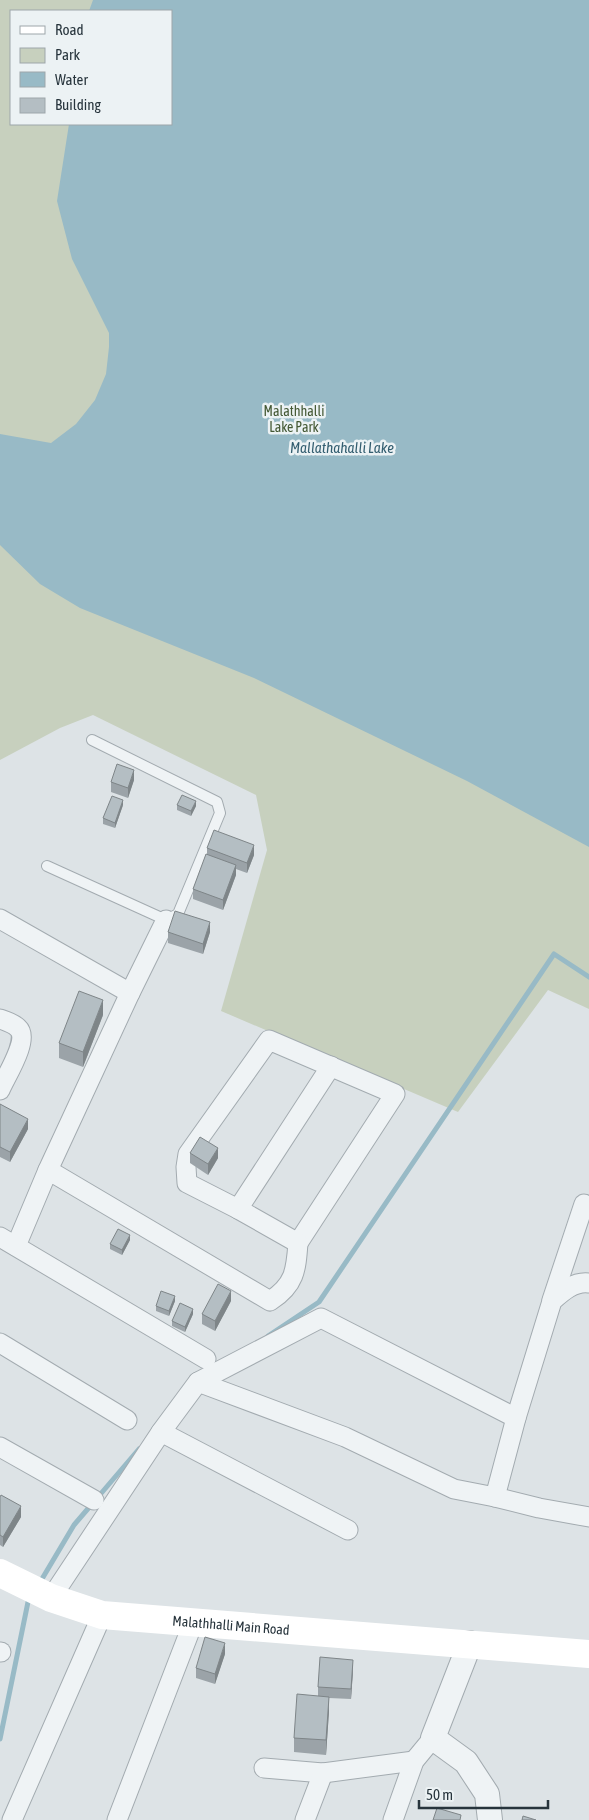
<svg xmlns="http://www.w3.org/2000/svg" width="589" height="1820" font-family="'Asap Condensed',sans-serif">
<rect width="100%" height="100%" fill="#dde3e6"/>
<path fill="#c7d0be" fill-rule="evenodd" d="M0,0H589V1009L548,990L458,1112L221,1011L267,850L256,795L93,715L60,728L0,760ZM11,11H171V124H11Z"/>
<polygon fill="#98bac6" points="93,0 589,0 589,847 467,781 254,678 80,608 40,584 0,545 0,434 51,443 76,424 95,400 106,374 109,347 109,333 72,259 57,201 69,124 171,124 171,11 89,11"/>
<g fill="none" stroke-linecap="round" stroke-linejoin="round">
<g stroke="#98bac6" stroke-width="5">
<polyline points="268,1336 319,1302 554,954 589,977"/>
<polyline points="98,1497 139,1449"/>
<polyline points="39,1584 74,1525 92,1504"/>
<polyline points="0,1739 28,1602 31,1598"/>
</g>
<g stroke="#a3abb0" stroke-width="12">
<polyline id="service" points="47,866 166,920 178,914 220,813 217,802 92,740"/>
</g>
<g stroke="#a3abb0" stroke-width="21">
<g id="minor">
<polyline points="0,919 130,993"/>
<path d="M0,1019C6,1021 13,1023 18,1028C30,1039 6,1076 0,1090"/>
<polygon points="269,1040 395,1094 298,1243 238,1209 187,1183 186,1167 188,1154"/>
<polyline points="48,1170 130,993 166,920"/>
<polyline points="238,1209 331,1066"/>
<polyline points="0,1237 206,1359"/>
<path d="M16,1246L48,1170L270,1301C295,1285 296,1270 298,1243"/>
<path d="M589,1283C574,1281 562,1292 552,1301L516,1418L495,1497L539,1508L589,1517"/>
<polyline points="552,1300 584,1204"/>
<polyline points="0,1343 127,1420"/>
<polyline points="198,1382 345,1437 454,1489 495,1497"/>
<polyline points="161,1432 348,1530"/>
<polyline points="0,1447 94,1500"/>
<polyline points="51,1598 161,1432 198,1382 321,1318 516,1418"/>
<polyline points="0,1652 1,1652"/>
<polyline points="264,1768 323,1773 414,1761"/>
<polyline points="12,1820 102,1615"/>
<polyline points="117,1820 193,1623"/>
<polyline points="305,1820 323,1773"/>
<polyline points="393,1820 414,1761 433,1738"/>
</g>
</g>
<g stroke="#a3abb0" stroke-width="26">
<polyline id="tertiary" points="470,1643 433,1738 466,1762 487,1794 490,1820"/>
</g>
<use href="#service" stroke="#eff3f5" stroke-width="10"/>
<use href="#minor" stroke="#eff3f5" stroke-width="19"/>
<use href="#tertiary" stroke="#eff3f5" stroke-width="24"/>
<path stroke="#fff" stroke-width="28" id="s1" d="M0,1573L51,1598L102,1615L589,1654"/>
</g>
<g fill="#9ba3a8">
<polygon points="134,780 128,798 111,792 111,782"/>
<polygon points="123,805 115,828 103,824 103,818"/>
<polygon points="177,805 196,806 191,816 177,810"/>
<polygon points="207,848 254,855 247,873 236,869 236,875 223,910 193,899 193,889 207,854"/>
<polygon points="168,932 210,932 203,954 168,943"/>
<polygon points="103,1015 83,1067 59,1058 59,1043"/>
<polygon points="0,1104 28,1129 10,1162 0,1157"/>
<polygon points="190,1153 218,1158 208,1175 190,1163"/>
<polygon points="130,1240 122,1255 110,1249 110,1244"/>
<polygon points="175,1301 169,1316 156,1311 156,1306"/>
<polygon points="231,1301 215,1331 202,1324 202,1314"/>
<polygon points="193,1314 185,1332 172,1326 172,1321"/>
<polygon points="0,1497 21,1517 3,1547 0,1545"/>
<polygon points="225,1654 215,1684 196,1678 196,1668"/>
<polygon points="353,1670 351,1699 329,1698 329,1711 326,1755 294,1752 294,1738 318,1696 318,1687"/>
</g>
<g fill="#7e8588">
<polygon points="134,770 134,780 128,798 128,788"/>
<polygon points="123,800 123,805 115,828 115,823"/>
<polygon points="196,801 196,806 191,816 191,811"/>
<polygon points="254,845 254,855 247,873 247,863"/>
<polygon points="236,865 236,875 223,910 223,900"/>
<polygon points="210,922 210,932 203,954 203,944"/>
<polygon points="103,1000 103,1015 83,1067 83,1052"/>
<polygon points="28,1119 28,1129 10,1162 10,1152"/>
<polygon points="218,1148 218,1158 208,1175 208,1164"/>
<polygon points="130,1235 130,1240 122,1255 122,1250"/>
<polygon points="231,1291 231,1301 215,1331 215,1321"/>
<polygon points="175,1296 175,1301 169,1316 169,1311"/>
<polygon points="193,1309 193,1314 185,1332 185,1327"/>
<polygon points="21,1506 21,1517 3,1547 3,1537"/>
<polygon points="225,1643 225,1654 215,1684 215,1674"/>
<polygon points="353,1660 353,1670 351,1699 351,1689"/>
<polygon points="329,1697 329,1711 326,1755 326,1740"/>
</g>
<g fill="#b4bec3" stroke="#7e8588">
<polygon points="117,764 134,770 128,788 111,782"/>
<polygon points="182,795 196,801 191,811 177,805"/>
<polygon points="112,796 123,800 115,823 103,818"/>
<polygon points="214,830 254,845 247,863 207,848"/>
<polygon points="206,854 236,865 223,900 193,889"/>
<polygon points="175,911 210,922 203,944 168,932"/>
<polygon points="79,991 103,1000 83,1052 59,1043"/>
<polygon points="0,1104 28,1119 10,1152 0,1147"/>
<polygon points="200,1137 218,1148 208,1164 190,1153"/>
<polygon points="118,1229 130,1235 122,1250 110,1244"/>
<polygon points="218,1284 231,1291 215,1321 202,1314"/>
<polygon points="161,1291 175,1296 169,1311 156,1306"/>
<polygon points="180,1303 193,1309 185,1327 172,1321"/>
<polygon points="1,1495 21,1506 3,1537 0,1535 0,1497"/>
<polygon points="205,1637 225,1643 215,1674 196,1668"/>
<polygon points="320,1657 353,1660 351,1689 318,1687"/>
<polygon points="297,1694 329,1697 326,1740 294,1738"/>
<polygon points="437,1808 461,1815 460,1820 433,1820"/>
<polygon points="523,1816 536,1820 522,1820"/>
</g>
<g text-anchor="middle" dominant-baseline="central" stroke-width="5" stroke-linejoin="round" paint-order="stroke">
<g font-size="14" fill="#445834" stroke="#ecf2f4">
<text x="294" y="411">Malathhalli<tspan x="294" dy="16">Lake Park</tspan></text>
</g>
<g font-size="14" fill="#27343c" stroke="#ecf2f4">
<text stroke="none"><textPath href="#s1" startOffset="240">Malathhalli Main Road</textPath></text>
</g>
<g font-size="15" font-style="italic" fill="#325d6f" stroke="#ecf2f4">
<text x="342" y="447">Mallathahalli Lake</text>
</g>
</g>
<rect x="10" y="10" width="162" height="115" fill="#ecf2f4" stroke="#9da6aa"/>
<rect x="20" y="26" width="25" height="8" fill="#ffffff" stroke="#9da6aa"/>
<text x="55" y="35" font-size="15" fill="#27343c">Road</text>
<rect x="20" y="48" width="25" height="15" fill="#c7d0be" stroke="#9da6aa"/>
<text x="55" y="60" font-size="15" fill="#27343c">Park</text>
<rect x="20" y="72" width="25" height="15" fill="#98bac6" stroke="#9da6aa"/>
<text x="55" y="85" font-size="15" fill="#27343c">Water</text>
<rect x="20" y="98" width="25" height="15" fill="#b4bec3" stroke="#9da6aa"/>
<text x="55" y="110" font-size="15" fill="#27343c">Building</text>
<path d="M419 1800v8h129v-8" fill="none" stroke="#27343c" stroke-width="2.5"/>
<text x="426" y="1800" font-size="15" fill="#27343c" stroke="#ecf2f4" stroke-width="4" paint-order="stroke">50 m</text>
</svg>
